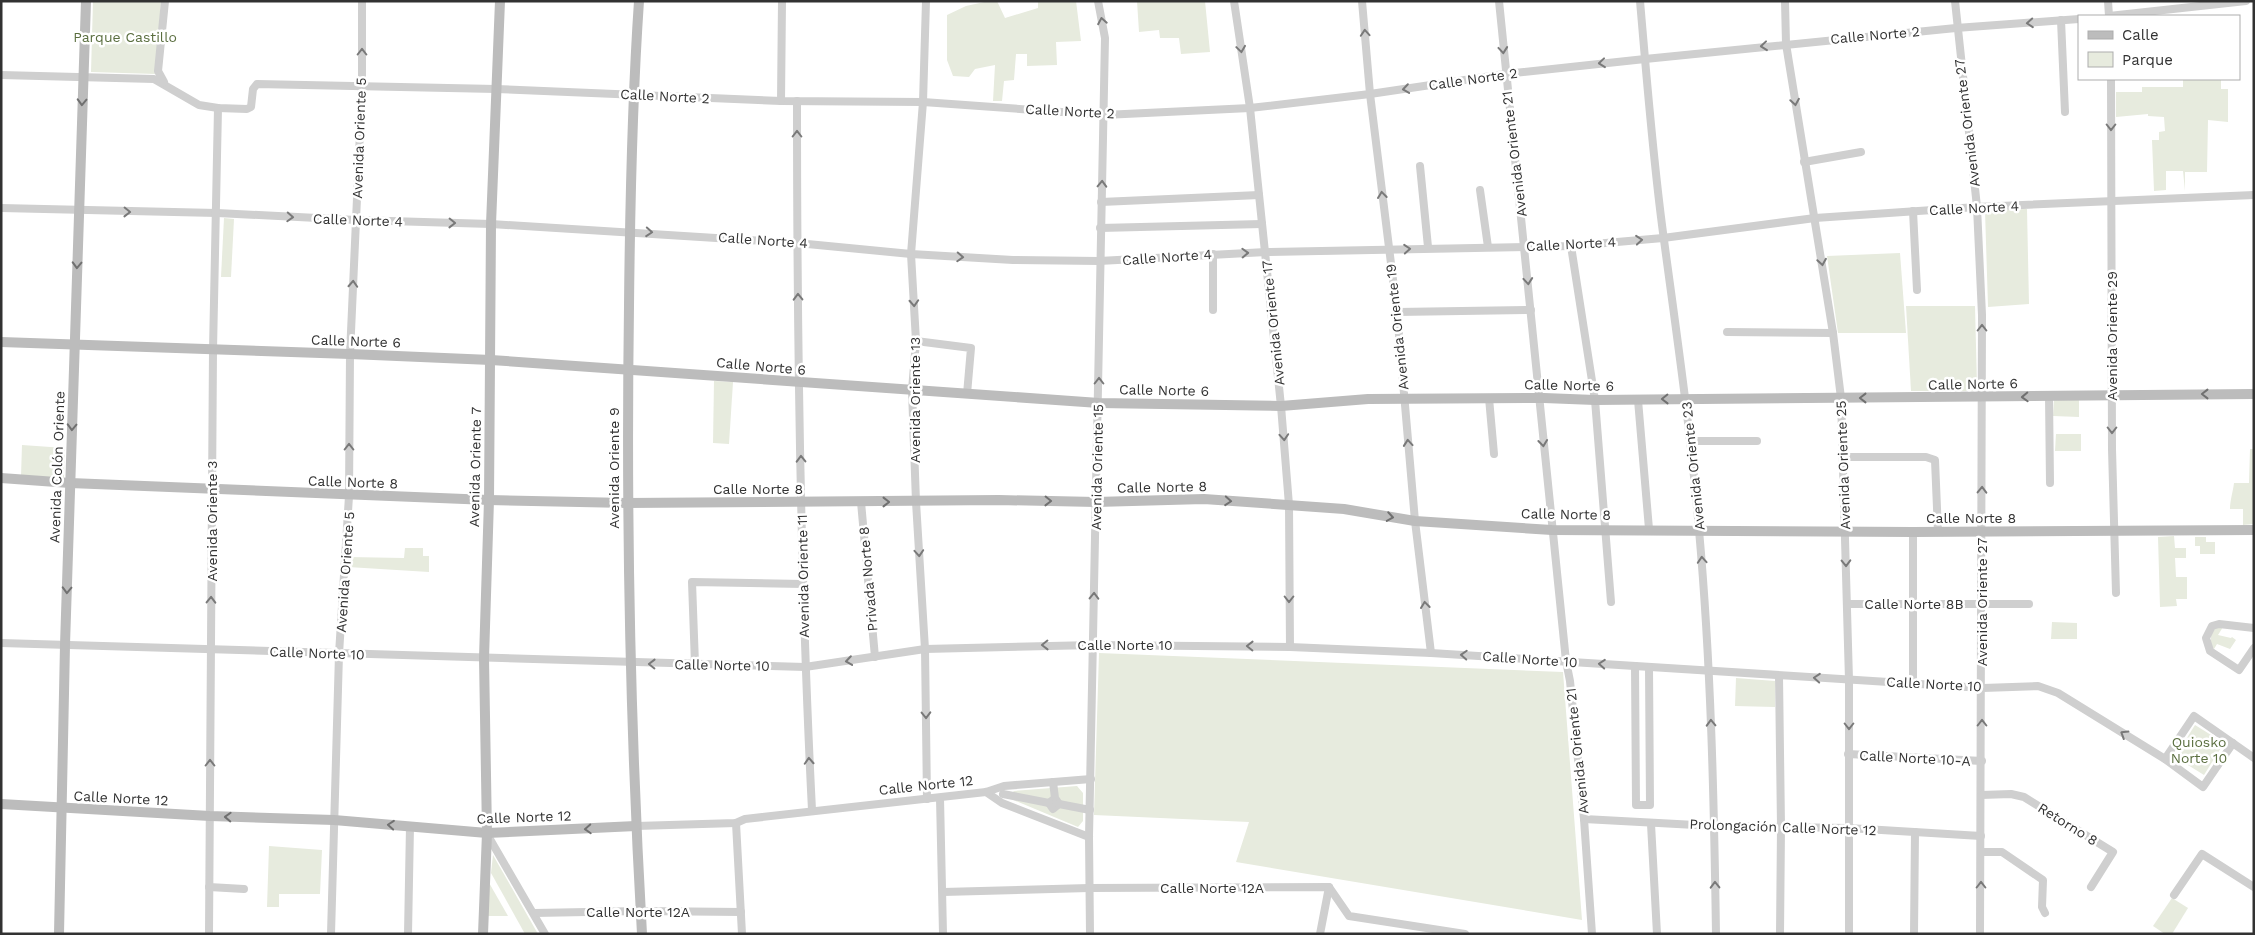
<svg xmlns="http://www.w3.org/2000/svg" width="2255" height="935" font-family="'Work Sans',sans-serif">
<rect width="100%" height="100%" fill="#fff"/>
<g fill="#e7ebde">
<polygon points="93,1 161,1 156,74 91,72"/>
<polygon points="989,1 997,1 1005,18 1038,8 1038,1 1076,1 1081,41 1056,42 1057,65 1027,66 1027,54 1016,54 1014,80 1004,81 1002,101 993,101 995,65 975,69 969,77 953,76 947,60 947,15 966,6"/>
<polygon points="1137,1 1205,1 1210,52 1181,54 1179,38 1160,38 1159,30 1139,32"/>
<polygon points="2183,79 2221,79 2221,89 2228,89 2228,122 2208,120 2207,172 2185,172 2185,191 2183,171 2166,171 2166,190 2154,191 2152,140 2159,140 2159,132 2165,131 2164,117 2148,116 2148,114 2116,117 2116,92 2142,92 2142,87 2183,87"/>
<polygon points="2027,209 2029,304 1988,307 1985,210"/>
<polygon points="224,218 234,219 231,277 221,277"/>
<polygon points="1900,253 1906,333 1838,333 1827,256"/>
<polygon points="1906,306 1975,306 1977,386 1973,391 1911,391"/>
<polygon points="714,381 733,382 729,444 713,443"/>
<polygon points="2054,400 2079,400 2079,417 2053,416"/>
<polygon points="2056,434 2081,434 2081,451 2055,451"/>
<polygon points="22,445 65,448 64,478 21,476"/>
<path d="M2250,449H2254V524L2243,525V509H2230C2230,500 2233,492 2234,483H2249Z"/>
<polygon points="2174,536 2175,548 2186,548 2186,558 2175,558 2176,577 2187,577 2187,599 2176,599 2177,606 2160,607 2158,537"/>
<polygon points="2195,537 2206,537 2206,542 2215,542 2215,554 2200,554 2200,546 2195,546"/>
<polygon points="405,548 423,548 423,556 429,556 429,572 348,567 349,557 404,558"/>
<polygon points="2052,622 2077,623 2077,639 2051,639"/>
<polygon points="2219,626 2223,627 2218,635 2231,638 2232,637 2236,640 2230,649 2217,644 2214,649 2211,647 2211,629"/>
<polygon points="1099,653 1563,672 1582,920 1236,862 1249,822 1094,815"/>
<polygon points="1736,678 1775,681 1775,707 1735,706"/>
<polygon points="2195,725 2224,743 2204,775 2175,757"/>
<polygon points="1077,786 1083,793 1083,821 1078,827 1011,799 1012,793 1014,791"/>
<polygon points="269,846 322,850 320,894 279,894 279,907 267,907"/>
<polygon points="493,855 538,934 525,934 491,873"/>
<polygon points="488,881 508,916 488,916"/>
<polygon points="2172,898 2188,908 2172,934 2165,934 2153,926"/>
</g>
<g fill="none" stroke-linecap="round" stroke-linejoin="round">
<g stroke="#cfcfcf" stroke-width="8">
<polyline points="926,1 923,102 911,254 916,341 912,390 916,502 925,649 927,799"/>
<polyline points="1234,1 1250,108 1281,406 1289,505 1290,647"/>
<polyline points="1362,1 1370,94 1397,312 1415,521 1431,653"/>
<polyline points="1499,1 1566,661 1570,681 1584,819 1592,934"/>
<path d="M1640,1C1647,81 1653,161 1664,240C1677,337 1691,433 1699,530C1711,664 1714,799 1716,934"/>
<polyline points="1785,1 1786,44 1833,333 1841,398 1849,680 1849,934"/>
<polyline points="1955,1 1977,207 1982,315 1980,934"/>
<polyline points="2108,1 2109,16"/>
<polyline points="2109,16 2246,1"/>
<polyline points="2061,20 2065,112"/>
<polyline points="1,75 154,79 199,105 218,108 247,109 251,107 253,89 257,84 496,89 781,101 923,102 1104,115 1250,108 1370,94 1505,74 1645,59 1956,28 2079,19"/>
<polyline points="2111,79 2112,449 2116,593"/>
<polyline points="164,82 158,71 165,1"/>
<polyline points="781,101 782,1"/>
<path d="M797,101C797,338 800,574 812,810"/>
<polyline points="1804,162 1861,152"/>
<polyline points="1420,166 1428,247"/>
<polyline points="1480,190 1488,247"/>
<polyline points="1101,202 1259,195"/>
<polyline points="1,208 217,213 356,220 491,224 797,243 911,254 1013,260 1099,261 1266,252 1571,246 1663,238 1815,218 1977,207 2254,195"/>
<polyline points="1913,211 1917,290"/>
<polyline points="1100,228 1262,224"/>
<polyline points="1571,246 1595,400 1611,602"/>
<polyline points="1213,310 1213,254"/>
<polyline points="1397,312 1531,310"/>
<polyline points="1727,332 1833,333"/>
<polyline points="916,341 971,348 967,394"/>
<polyline points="2049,396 2050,483"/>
<polyline points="1489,398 1494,454"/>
<polyline points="1638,400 1649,529"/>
<polyline points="1690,441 1757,441"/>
<polyline points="1843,457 1926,457 1935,460 1938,532"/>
<polyline points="861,502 875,657"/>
<polyline points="1913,532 1913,682"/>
<polyline points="1847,604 2029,604"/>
<polyline points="2254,628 2219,624 2212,626 2206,638 2210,651 2239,670 2254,648"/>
<polyline points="1,643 805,667 925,649 1094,645 1290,647 1431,653 1983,688 2038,686 2058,693 2165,759 2203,787 2233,743"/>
<polyline points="695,664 692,582 803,584"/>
<polyline points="1635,666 1636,805 1650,805 1649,667"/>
<polyline points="1779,676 1781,827 1780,934"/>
<polyline points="1848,754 1982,761"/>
<polyline points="2165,759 2194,716 2254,758"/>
<polyline points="1053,782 1055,798 1059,804 1053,809 1049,803 1055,798"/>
<polyline points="986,792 1002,803 1089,837"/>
<polyline points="1003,794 1049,803"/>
<polyline points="1981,795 2011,794 2024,797 2113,852 2091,887"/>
<polyline points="940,798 943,934"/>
<polyline points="1059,804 1090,810"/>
<polyline points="1584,819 1714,826 1848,828 1981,836"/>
<polyline points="736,823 742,934"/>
<polyline points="1651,824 1657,934"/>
<polyline points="636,826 736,823 745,819 986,792 1004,786 1091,779"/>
<polyline points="487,834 545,934"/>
<polyline points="1981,852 2002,852 2043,880 2042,907 2045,913"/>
<polyline points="209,887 244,889"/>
<polyline points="943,892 1089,888 1329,887 1349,916 1465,934"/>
<polyline points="2174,895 2202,854 2254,887"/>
<polyline points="534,913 640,911 741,912"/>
<polyline points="209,934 213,350 218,108"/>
<polyline points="331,934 339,654 349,496 350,354 362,87 362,1"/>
<polyline points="408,934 410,826"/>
<polyline points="1090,934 1089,837 1105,38 1098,1"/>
<polyline points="1320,934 1329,887"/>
<polyline points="1914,934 1915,832"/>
</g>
<g stroke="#bcbcbc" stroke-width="10">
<path d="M639,1C632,103 630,204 629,306C626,515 630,724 642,934"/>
<polyline points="1,342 350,354 491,360 1099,403 1281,406 1368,399 1544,398 1595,400 2254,394"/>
<polyline points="1,478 70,483 489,500 627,503 999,500 1096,502 1204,499 1344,509 1415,521 1552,530 1913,532 2254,530"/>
<polyline points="1,804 210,816 334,820 487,833 636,826"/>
<polyline points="59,934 65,645 86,1"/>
<polyline points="483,934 487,833 484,658 489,500 491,224 500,1"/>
</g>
</g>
<defs><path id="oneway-chevron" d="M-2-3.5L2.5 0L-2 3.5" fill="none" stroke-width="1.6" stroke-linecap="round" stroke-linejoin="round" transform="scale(1.25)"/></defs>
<g stroke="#797979">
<use href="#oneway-chevron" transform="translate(1102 21) rotate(-100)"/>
<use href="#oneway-chevron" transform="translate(2030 23) rotate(176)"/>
<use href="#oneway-chevron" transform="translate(1365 33) rotate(-94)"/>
<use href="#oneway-chevron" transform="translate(1764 46) rotate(174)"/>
<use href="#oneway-chevron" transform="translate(1241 49) rotate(82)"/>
<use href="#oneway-chevron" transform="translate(1503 50) rotate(85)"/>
<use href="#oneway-chevron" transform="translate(362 52) rotate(-90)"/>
<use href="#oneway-chevron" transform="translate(1602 63) rotate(174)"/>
<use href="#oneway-chevron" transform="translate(1406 89) rotate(172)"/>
<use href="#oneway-chevron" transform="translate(1795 102) rotate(81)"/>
<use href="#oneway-chevron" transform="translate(2111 127) rotate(90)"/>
<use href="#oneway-chevron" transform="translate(797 134) rotate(-90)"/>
<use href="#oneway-chevron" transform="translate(1102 184) rotate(-88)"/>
<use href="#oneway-chevron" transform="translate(1382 195) rotate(-97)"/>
<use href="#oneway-chevron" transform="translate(127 212) rotate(1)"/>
<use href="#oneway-chevron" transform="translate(290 217) rotate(3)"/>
<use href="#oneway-chevron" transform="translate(452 223) rotate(1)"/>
<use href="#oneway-chevron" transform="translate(649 232) rotate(4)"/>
<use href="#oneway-chevron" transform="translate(1639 240) rotate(-5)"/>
<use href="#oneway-chevron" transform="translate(1407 249) rotate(-4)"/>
<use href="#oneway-chevron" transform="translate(1245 253) rotate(-2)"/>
<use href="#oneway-chevron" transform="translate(960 257) rotate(3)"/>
<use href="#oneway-chevron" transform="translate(1822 262) rotate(81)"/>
<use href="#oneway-chevron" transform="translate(1528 281) rotate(85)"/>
<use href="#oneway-chevron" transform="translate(353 284) rotate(-87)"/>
<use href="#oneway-chevron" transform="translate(798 297) rotate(-91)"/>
<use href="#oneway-chevron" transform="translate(914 303) rotate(87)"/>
<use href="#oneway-chevron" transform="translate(1982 328) rotate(-90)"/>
<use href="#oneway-chevron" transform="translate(1099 381) rotate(-90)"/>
<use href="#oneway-chevron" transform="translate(2112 430) rotate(90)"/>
<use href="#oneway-chevron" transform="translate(1284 437) rotate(86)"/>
<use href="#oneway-chevron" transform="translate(1408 443) rotate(-95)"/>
<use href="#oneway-chevron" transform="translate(1543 443) rotate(84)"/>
<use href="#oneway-chevron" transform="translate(349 447) rotate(-90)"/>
<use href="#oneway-chevron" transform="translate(801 459) rotate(-91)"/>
<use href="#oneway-chevron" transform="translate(1982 490) rotate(-89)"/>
<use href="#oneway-chevron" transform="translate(919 553) rotate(86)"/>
<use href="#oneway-chevron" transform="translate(1702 560) rotate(-94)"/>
<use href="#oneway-chevron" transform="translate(1846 563) rotate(89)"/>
<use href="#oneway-chevron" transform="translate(1094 596) rotate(-89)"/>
<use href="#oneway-chevron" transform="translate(1289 599) rotate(90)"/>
<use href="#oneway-chevron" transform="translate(211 600) rotate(-89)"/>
<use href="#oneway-chevron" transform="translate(1425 605) rotate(-97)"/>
<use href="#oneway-chevron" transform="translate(1045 645) rotate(179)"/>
<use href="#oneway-chevron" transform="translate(1250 646) rotate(-179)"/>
<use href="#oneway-chevron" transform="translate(1464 655) rotate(-177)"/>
<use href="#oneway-chevron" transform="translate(849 661) rotate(172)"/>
<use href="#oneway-chevron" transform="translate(652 664) rotate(-179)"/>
<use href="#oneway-chevron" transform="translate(1602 664) rotate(-176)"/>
<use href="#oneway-chevron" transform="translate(1817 678) rotate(-176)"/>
<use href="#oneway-chevron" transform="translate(926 715) rotate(89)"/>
<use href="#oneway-chevron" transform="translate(1711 723) rotate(-92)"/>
<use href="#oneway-chevron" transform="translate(1982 723) rotate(-90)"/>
<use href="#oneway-chevron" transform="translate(1849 726) rotate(90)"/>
<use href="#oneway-chevron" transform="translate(2124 734) rotate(-148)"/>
<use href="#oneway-chevron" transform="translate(809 761) rotate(-93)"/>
<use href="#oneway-chevron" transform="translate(210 763) rotate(-90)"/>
<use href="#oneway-chevron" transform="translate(1715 885) rotate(-91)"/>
<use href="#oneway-chevron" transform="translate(1981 885) rotate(-90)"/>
</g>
<g stroke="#707070">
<use href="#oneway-chevron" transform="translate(82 102) rotate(92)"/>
<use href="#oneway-chevron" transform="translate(77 265) rotate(92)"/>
<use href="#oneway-chevron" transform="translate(2205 394) rotate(180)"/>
<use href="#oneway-chevron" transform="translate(2025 397) rotate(178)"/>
<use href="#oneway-chevron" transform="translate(1863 398) rotate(-180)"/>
<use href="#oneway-chevron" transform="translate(1665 399) rotate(179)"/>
<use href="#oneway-chevron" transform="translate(72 427) rotate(92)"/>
<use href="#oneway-chevron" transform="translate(1048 501) rotate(1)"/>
<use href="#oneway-chevron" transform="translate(1228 501) rotate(4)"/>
<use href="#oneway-chevron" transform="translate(886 502)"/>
<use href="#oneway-chevron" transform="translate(1390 517) rotate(9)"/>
<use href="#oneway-chevron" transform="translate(67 590) rotate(92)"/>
<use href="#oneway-chevron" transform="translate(228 817) rotate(-178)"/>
<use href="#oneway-chevron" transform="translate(391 825) rotate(-175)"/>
<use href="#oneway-chevron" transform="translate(588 829) rotate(177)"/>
</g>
<g text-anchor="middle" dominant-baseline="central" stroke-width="5" stroke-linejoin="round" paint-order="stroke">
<g font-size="14" fill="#323232" stroke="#fff">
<text transform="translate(1875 35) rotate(-5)">Calle Norte 2</text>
<text transform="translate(1473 79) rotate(-8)">Calle Norte 2</text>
<text transform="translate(665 96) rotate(3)">Calle Norte 2</text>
<text transform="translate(1070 111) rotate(3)">Calle Norte 2</text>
<text transform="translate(1967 123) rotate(-97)">Avenida Oriente 27</text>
<text transform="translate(359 138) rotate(-88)">Avenida Oriente 5</text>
<text transform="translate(1514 154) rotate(-97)">Avenida Oriente 21</text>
<text transform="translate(1974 208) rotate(-3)">Calle Norte 4</text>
<text transform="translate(358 220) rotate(2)">Calle Norte 4</text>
<text transform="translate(763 240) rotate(4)">Calle Norte 4</text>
<text transform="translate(1571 244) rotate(-3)">Calle Norte 4</text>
<text transform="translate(1167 257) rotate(-4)">Calle Norte 4</text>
<text transform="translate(1273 323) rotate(-96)">Avenida Oriente 17</text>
<text transform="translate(1397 327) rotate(-96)">Avenida Oriente 19</text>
<text transform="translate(2112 336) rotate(-90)">Avenida Oriente 29</text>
<text transform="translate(356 341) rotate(2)">Calle Norte 6</text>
<text transform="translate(761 366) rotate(5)">Calle Norte 6</text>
<text transform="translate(1973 384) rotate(-1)">Calle Norte 6</text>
<text transform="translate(1569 385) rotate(1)">Calle Norte 6</text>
<text transform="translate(1164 390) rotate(1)">Calle Norte 6</text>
<text transform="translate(915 400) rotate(-90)">Avenida Oriente 13</text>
<text transform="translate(1843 465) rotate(-92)">Avenida Oriente 25</text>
<text transform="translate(1693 466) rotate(-96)">Avenida Oriente 23</text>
<text transform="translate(57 467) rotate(-88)">Avenida Colón Oriente</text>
<text transform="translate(475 467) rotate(-89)">Avenida Oriente 7</text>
<text transform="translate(1097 467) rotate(-89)">Avenida Oriente 15</text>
<text transform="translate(614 468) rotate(-90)">Avenida Oriente 9</text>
<text transform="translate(353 482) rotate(2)">Calle Norte 8</text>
<text transform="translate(1162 487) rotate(-1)">Calle Norte 8</text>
<text x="758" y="489">Calle Norte 8</text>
<text transform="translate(1566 514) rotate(1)">Calle Norte 8</text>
<text x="1971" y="518">Calle Norte 8</text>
<text transform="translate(212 521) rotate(-90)">Avenida Oriente 3</text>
<text transform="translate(345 572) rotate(-86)">Avenida Oriente 5</text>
<text transform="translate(803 576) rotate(-91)">Avenida Oriente 11</text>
<text transform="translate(868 579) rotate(-95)">Privada Norte 8</text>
<text transform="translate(1982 602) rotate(-90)">Avenida Oriente 27</text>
<text x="1914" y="604">Calle Norte 8B</text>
<text x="1125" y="645">Calle Norte 10</text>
<text transform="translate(317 653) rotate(2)">Calle Norte 10</text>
<text transform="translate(1530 659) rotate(4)">Calle Norte 10</text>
<text transform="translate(722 665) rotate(1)">Calle Norte 10</text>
<text transform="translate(1934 684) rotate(3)">Calle Norte 10</text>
<text transform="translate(1577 751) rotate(-96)">Avenida Oriente 21</text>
<text transform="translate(1915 758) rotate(3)">Calle Norte 10-A</text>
<text transform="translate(926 785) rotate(-6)">Calle Norte 12</text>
<text transform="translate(121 798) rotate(3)">Calle Norte 12</text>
<text transform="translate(524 817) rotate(-2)">Calle Norte 12</text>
<text transform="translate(2068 824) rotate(32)">Retorno 8</text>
<text transform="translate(1783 827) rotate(2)">Prolongación Calle Norte 12</text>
<text x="1212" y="888">Calle Norte 12A</text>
<text x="638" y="912">Calle Norte 12A</text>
</g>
<g font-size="14" fill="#5a6e3f" stroke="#fff">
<text x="125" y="37">Parque Castillo</text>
<text x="2199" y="742">Quiosko<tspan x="2199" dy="16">Norte 10</tspan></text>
</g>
</g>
<rect width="2255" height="935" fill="none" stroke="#323232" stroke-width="5"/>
<rect x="2078" y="15" width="162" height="65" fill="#ffffff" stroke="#adadad"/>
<rect x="2088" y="31" width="25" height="8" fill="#bcbcbc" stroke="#adadad"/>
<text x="2122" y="40" font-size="15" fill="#323232">Calle</text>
<rect x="2088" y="52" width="25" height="15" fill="#e7ebde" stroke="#adadad"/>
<text x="2122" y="65" font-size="15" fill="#323232">Parque</text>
</svg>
